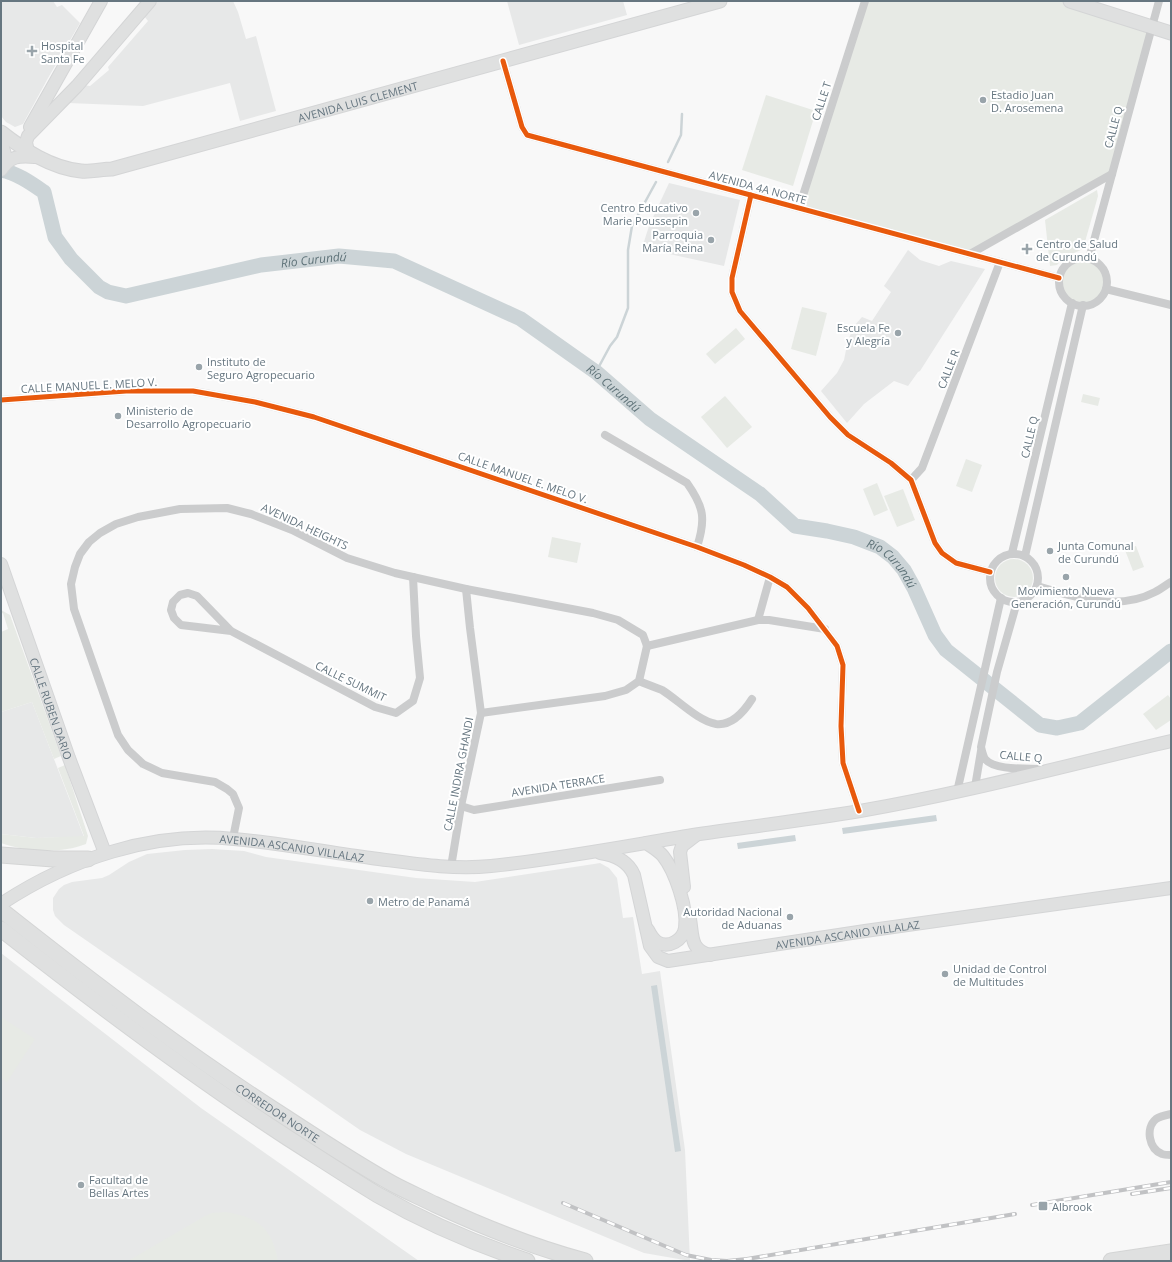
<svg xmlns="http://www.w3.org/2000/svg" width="1172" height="1262" font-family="'Open Sans',sans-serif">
<rect width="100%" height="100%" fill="#f8f8f8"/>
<g fill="#e7e8e8">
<polygon points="1,1 53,1 57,7 62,5 80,23 48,78 23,124 15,127 6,122 1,116"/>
<polygon points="158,1 233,1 238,12 246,39 256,36 276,111 240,121 230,83 143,106 68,103 83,85 90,86 109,70 108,67 148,21 144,16"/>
<polygon points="507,1 623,1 627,15 519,45"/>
<polygon points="669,183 740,200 724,266 642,248 649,226"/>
<polygon points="908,250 920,260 939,266 951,261 985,269 920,371 918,372 908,386 894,381 864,404 847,423 821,391 837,373 844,360 848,340 855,325 862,317 872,321 891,292 884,286"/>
<polygon points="32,702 84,837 36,838 1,834 1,712"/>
<polygon points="212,849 244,851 266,857 416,878 475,882 594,864 600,863 609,868 617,878 623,918 633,917 642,974 660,971 685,1150 690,1261 644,1253 406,1154 360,1130 64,925 55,916 53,910 53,898 59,889 64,885 72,882 102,878 109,875 129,862 147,854 185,850"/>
<polygon points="1,953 201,1108 419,1261 1,1261"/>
</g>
<g fill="#e7eae5">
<polygon points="865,1 1070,1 1152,27 1112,174 970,254 799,208"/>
<polygon points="766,95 816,111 793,186 742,170"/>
<polygon points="1097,190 1098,196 1083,249 1065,257 1057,265 1050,266 1045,220"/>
<circle cx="1083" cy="282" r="24"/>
<polygon points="802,307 827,313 816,356 791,349"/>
<polygon points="736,328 745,339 715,364 706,354"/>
<polygon points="1083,394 1100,398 1098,406 1081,402"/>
<polygon points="725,396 752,427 727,448 701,417"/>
<polygon points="966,459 982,465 972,492 956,486"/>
<polygon points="877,483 888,510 874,516 863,489"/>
<polygon points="903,489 915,520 897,527 884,496"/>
<polygon points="552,537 581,543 577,563 548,557"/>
<polygon points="1136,546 1144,567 1133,571 1125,550"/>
<circle cx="1014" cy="578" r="19"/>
<polygon points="1,610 10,615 61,756 54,759 32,702 1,712 1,632 8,629 3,613 1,614"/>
<polygon points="1168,695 1171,699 1171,720 1156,730 1143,714"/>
<path d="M65,765L88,836L86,844C60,854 27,852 1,843V834L36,838L84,836L58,768Z"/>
<polygon points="1,1017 35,1039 7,1082 1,1078"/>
<path d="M225,1212C258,1217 272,1228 278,1261H128L205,1216L212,1213Z"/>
</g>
<g fill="#ccd4d7">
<polygon points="936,815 937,821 843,834 842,828"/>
<polygon points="795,835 796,841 738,849 737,843"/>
<polygon points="657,985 681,1151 675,1152 651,986"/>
</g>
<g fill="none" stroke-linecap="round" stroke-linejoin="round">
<g stroke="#ccd4d7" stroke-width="2.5">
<polyline points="668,162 681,135 682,114"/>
<polyline points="596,372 610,346 617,337 628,308 628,250 632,226 656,182"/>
</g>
<path stroke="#ccd4d7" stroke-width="15" id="s1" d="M1,170C17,173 31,183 44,192L55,237L71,259L99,287L108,292L126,296L261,265L339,256L394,261L521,319L596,372L650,419L760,494L795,526L827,531L854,537L880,547L893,557L904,570L914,588L935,635L946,650L1040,725L1057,728L1080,723L1171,651"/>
<g stroke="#d4d5d6" stroke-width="14">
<g id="secondary">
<polyline points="30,127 101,1"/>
<polyline points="1,141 7,161"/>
<polyline points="28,152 26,142 28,136 77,86 150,1"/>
<path d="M1,170C11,155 19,156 36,157"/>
<path id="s2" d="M1,564L69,758L105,853"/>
<path d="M646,843C652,847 658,850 663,856C675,871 688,909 685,928C683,940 669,949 657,942C653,939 650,934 648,930"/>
<path id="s3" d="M600,853C614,855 628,861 634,875L650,946L658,957L668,961L865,931L1171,888"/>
<polyline points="684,887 680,852 682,846 695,836"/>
<path id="s4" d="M1,904C69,859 152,831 234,839C280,843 326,852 371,858C411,863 451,870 491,866C559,859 626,846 693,835C749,827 805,820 860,811C965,793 1068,765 1171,741"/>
<path d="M690,919C693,936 690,950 710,955"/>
</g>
</g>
<g stroke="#d4d5d6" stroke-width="15">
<g id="primary">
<polyline points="1070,1 1171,33"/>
<path id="s5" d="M1,132C24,150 51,168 81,171C91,172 102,169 112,169L720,1"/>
</g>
</g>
<g stroke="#d4d5d5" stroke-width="17">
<g id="highway">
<polyline points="1,855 53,859 88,859"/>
<path id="s6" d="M1,910C92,982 185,1053 282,1115C319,1139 355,1163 393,1184C406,1191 420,1197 434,1204C483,1227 533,1247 585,1261"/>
<path d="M1,929C94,1002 188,1073 288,1138C318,1157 348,1177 378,1195C425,1222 476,1244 527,1261"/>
<polyline points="1111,1261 1171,1252"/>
</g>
</g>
<g stroke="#cbcccd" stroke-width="8">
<polyline points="503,61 522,127 527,135 1059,278"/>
<polyline points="751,195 732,278 732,292 740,311 830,417 848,435 891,463 911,480 935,543 942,553 956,563 990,572"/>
<polyline points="799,208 865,1"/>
<polyline points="970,254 1112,174"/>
<circle cx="1083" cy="282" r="24"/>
<polyline points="1089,259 1159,1"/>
<polyline points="1106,289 1171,305"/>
<polyline points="1,400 126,391 193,391 255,402 314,417 697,547 744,565 770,577 787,587 808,608 837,646 843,665 841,726 843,763 859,811"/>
<path d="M605,435L687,483C704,507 706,519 697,547"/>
<polyline points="911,480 922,468 1000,262"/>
<polyline points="1012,553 1072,303"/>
<circle cx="1014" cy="578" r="24"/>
<polyline points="1025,556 1083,305"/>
<path d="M1037,586C1075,597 1117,612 1155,592C1161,589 1166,585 1171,582"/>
<path d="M1017,602L997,672L981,747C982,751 983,756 985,759C995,771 1028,768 1043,769"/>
<polyline points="758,620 770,577"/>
<polyline points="231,631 181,625 174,618 171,610 173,602 180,595 188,593 197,596 231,631 375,707 396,713 413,701 420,678 416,636 413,577"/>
<polyline points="647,646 758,620 769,620 825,629"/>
<path d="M639,681C646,684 654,687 662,690C678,700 698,721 716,724C732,726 745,710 752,699"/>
<polyline points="481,713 605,696 626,690 639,681 647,646"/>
<polyline points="975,787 981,751"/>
<polyline points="957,792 1001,598"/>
<polyline points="461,806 474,810 660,780"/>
<polyline points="233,838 239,808 233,794 227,789 215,782 162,773 143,764 128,750 118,735 74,609 71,584 75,567 80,554 89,542 100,533 116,524 138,517 180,509 227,508 251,514 292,530 347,558 395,573 466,589 593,613 618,620 643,635 647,646"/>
<polyline points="451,867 461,806 481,713 470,628 466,589"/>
<path d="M1171,1114C1166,1115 1160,1116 1156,1119C1145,1128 1149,1149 1162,1154C1164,1155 1168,1155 1171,1155"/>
</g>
<use href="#secondary" stroke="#dfe0e0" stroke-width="12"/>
<use href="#primary" stroke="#dfe0e0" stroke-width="13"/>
<use href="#highway" stroke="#dfe0e0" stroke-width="15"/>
<g stroke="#c1c2c4" stroke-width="4">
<g id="rail">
<polyline points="1132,1194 1171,1188"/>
<polyline points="563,1203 686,1255 711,1260 727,1261 747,1259 1015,1214"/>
<polyline points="1032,1205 1171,1182"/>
</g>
</g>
<use href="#rail" stroke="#fff" stroke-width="2.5" stroke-dasharray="8" stroke-linecap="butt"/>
<g stroke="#fff" stroke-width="8">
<g id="cycleway">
<polyline points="503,61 522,127 527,135 1059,278"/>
<polyline points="751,195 732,278 732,292 740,311 830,417 848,435 891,463 911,480 935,543 942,553 956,563 990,572"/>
<polyline points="1,400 126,391 193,391 255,402 314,417 697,547 744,565 770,577 787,587 808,608 837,646 843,665 841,726 843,763 859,811"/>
</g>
</g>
<use href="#cycleway" stroke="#e8590c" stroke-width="5"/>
</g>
<g fill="#99a4aa" stroke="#fff" stroke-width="1.5">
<path d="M30 45h4v4h4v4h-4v4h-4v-4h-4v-4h4z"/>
<circle cx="983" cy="100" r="4"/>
<circle cx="696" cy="213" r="4"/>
<circle cx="711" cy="240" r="4"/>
<path d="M1025 243h4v4h4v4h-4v4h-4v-4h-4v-4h4z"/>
<circle cx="898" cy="333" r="4"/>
<circle cx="199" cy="367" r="4"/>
<circle cx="118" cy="416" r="4"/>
<circle cx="1050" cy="551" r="4"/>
<circle cx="1066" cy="577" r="4"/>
<circle cx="370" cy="901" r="4"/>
<circle cx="790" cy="917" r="4"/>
<circle cx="945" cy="974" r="4"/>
<circle cx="81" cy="1185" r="4"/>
<rect x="1038" y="1201" width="10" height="10" rx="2"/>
</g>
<g text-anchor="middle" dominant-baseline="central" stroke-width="4" stroke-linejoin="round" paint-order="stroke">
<g font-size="11" fill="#667680" stroke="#fff" text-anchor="start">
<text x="41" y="45">Hospital<tspan x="41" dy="13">Santa Fe</tspan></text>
<text x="991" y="94">Estadio Juan<tspan x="991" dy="13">D. Arosemena</tspan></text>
<text x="688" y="207" text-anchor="end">Centro Educativo<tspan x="688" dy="13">Marie Poussepin</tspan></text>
<text x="703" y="234" text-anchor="end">Parroquia<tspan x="703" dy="13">María Reina</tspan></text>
<text x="1036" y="243">Centro de Salud<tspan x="1036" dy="13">de Curundú</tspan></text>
<text x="890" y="327" text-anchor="end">Escuela Fe<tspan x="890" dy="13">y Alegría</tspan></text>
<text x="207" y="361">Instituto de<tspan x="207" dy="13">Seguro Agropecuario</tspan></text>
<text x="126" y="410">Ministerio de<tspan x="126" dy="13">Desarrollo Agropecuario</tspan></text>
<text x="1058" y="545">Junta Comunal<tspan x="1058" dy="13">de Curundú</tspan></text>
<text x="1066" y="590" text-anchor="middle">Movimiento Nueva<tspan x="1066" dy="13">Generación, Curundú</tspan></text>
<text x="378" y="901">Metro de Panamá</text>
<text x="782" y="911" text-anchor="end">Autoridad Nacional<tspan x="782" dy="13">de Aduanas</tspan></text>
<text x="953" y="968">Unidad de Control<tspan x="953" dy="13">de Multitudes</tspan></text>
<text x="89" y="1179">Facultad de<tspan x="89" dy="13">Bellas Artes</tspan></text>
<text x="1052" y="1206">Albrook</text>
</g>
<g font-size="11" fill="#667680" stroke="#fff">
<text stroke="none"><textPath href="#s5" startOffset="376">AVENIDA LUIS CLEMENT</textPath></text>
<text transform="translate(821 101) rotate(-72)">CALLE T</text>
<text transform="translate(1113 127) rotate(-75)">CALLE Q</text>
<text transform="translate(758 187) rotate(15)">AVENIDA 4A NORTE</text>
<text transform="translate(948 369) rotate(-69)">CALLE R</text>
<text transform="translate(89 385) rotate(-3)">CALLE MANUEL E. MELO V.</text>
<text transform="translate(1029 437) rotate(-77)">CALLE Q</text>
<text transform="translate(523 477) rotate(19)">CALLE MANUEL E. MELO V.</text>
<text transform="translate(305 526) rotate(25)">AVENIDA HEIGHTS</text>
<text transform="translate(351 681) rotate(26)">CALLE SUMMIT</text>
<text stroke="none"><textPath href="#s2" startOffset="153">CALLE RUBEN DARIO</textPath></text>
<text transform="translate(1021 756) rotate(5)">CALLE Q</text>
<text transform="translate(458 774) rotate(-79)">CALLE INDIRA GHANDI</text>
<text transform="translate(558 785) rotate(-9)">AVENIDA TERRACE</text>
<text stroke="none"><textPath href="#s4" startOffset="305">AVENIDA ASCANIO VILLALAZ</textPath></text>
<text stroke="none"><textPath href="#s3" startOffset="321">AVENIDA ASCANIO VILLALAZ</textPath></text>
<text stroke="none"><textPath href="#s6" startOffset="343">CORREDOR NORTE</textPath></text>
</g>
<g font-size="12" font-style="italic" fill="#60747a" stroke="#fff">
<text stroke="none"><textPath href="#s1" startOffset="382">Río Curundú</textPath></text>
<text stroke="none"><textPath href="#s1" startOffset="718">Río Curundú</textPath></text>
<text stroke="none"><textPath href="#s1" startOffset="1054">Río Curundú</textPath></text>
</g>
</g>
<rect width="1172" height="1262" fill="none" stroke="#667680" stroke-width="4"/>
</svg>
